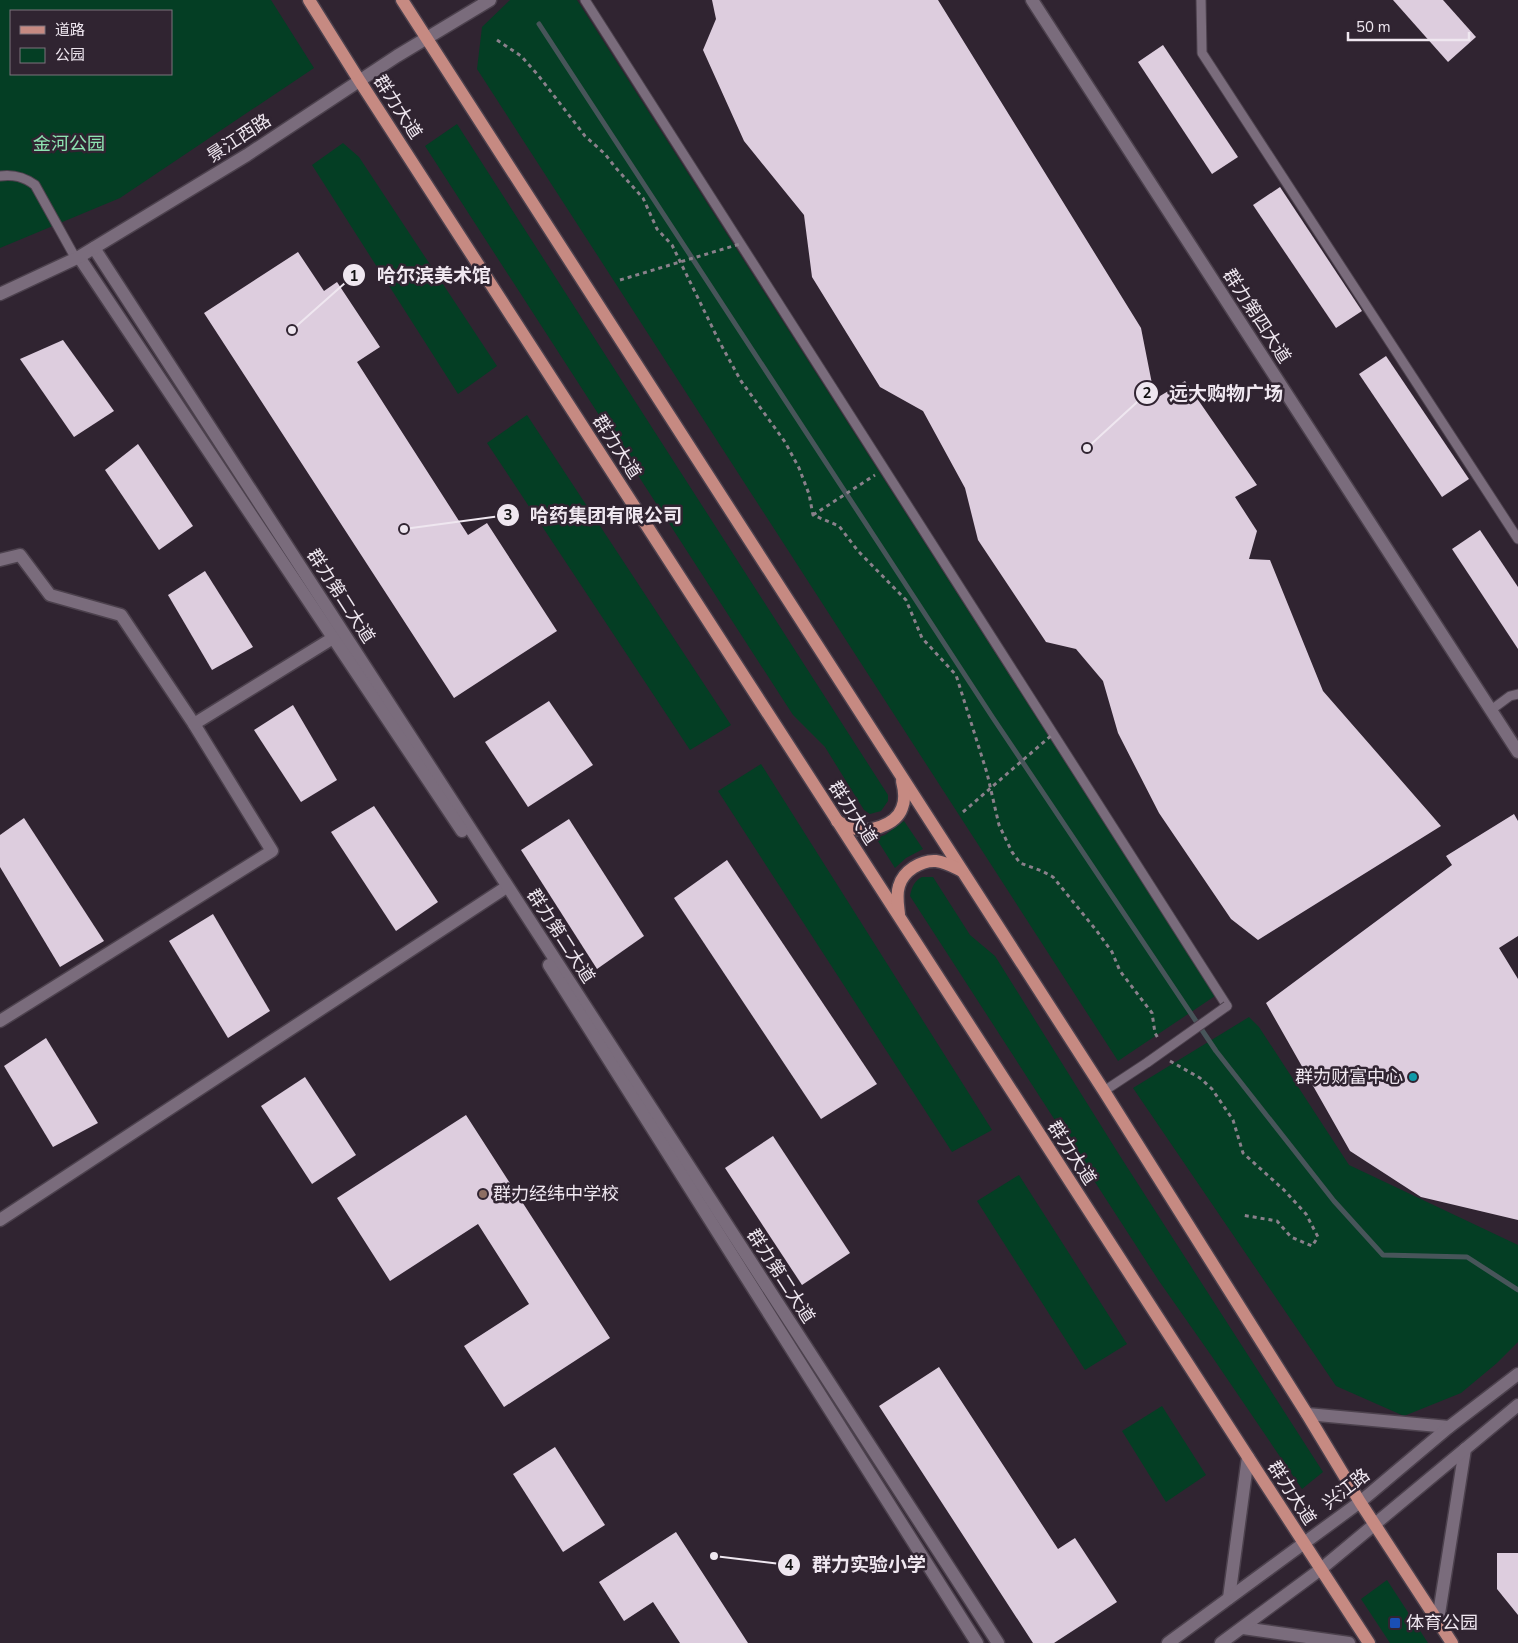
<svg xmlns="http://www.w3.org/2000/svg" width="1518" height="1643" font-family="'Nunito Sans','Noto Sans SC',sans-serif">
<rect width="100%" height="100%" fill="#302431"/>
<g fill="#043e24" fill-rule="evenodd">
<path d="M0,0H271L314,68L120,198L0,248ZM11,11H171V74H11Z"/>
<polygon points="510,0 577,0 1215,996 1118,1061 477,69 482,27"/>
<polygon points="457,124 888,795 888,801 881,811 870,814 864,810 825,747 793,715 425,146"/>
<polygon points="343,143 359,157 497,366 458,394 312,165"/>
<polygon points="527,415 731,725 690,750 487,443"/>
<polygon points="761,764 992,1130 952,1152 718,791"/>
<polygon points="904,821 923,849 906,858 895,868 876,838 885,835"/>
<path d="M922,877H933L970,935L995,956L1120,1156L1323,1472L1302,1489L1213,1358L1159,1281L910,896C912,887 914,881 922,877Z"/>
<polygon points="1249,1017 1259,1027 1349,1165 1518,1245 1518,1342 1497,1363 1461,1393 1404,1416 1336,1386 1133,1088"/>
<polygon points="1019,1175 1127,1344 1085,1370 977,1201"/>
<polygon points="1162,1406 1206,1475 1166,1502 1122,1431"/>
<polygon points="1387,1580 1428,1643 1390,1643 1361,1599"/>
</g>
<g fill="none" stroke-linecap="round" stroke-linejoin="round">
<polyline stroke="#48555a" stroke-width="5" points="539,24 993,718 1216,1051 1334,1201 1383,1255 1467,1257 1518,1290"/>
</g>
<g fill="#ddcdde">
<polygon points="712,0 938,0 1141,328 1155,399 1185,381 1257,485 1235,497 1257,531 1249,559 1270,560 1323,691 1441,826 1258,940 1231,919 1159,813 1118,733 1103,681 1076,649 1046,642 978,540 965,488 923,411 880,387 812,277 804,215 744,141 703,50 716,19"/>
<polygon points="1393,0 1443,0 1476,37 1448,62"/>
<polygon points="1163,45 1238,157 1212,174 1138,62"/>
<polygon points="1280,187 1362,311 1336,328 1253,205"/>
<polygon points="298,252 324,291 337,282 380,347 357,362 468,535 487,523 557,631 454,698 204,313"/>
<polygon points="63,340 114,411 74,437 20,359"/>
<polygon points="1386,356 1469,479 1442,497 1359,374"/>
<polygon points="138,444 193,526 159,550 105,470"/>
<polygon points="1480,530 1518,587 1518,649 1452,549"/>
<polygon points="205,571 253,647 212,670 168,595"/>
<polygon points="549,701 593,765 528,807 485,742"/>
<polygon points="293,705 337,780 301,802 254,730"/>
<polygon points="374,806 438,902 396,931 331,832"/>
<polygon points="1514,814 1518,821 1518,936 1499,948 1518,979 1518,1220 1421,1197 1350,1151 1266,1003 1452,865 1446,856"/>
<polygon points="24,818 104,941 60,967 0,867 0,835"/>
<polygon points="569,819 644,936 597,969 521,850"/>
<polygon points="727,860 877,1084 821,1119 674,898"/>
<polygon points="213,914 270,1011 228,1038 169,941"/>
<polygon points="46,1038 98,1123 53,1147 4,1066"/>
<polygon points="305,1077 356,1155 312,1184 261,1106"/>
<polygon points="466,1115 610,1338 504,1407 464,1346 529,1304 478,1224 390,1281 337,1198"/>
<polygon points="773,1136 850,1253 802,1285 725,1168"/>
<polygon points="939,1367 1058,1549 1075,1538 1117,1602 1054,1643 1033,1643 879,1406"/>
<polygon points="555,1447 605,1525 563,1552 513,1474"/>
<polygon points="676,1532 748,1643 680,1643 653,1602 624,1621 599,1582"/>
<polygon points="1497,1553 1518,1553 1518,1615 1497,1589"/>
</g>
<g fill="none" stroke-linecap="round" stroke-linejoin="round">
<g stroke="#4c414d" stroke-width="11">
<g id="lane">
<polyline points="585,0 1227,1006"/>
<polyline points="1201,0 1202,53 1518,539"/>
<path d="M0,176C14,174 24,177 35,185L76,259"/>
<polyline points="1491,710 1510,696 1518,694"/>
<polyline points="1104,1091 1148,1062"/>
</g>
</g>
<g stroke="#4c414d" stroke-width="15">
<g id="street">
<polyline points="1032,0 1518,752"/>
<polyline points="0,560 20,555 50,595 121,615 194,724 272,851 0,1021"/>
<polyline points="194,724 333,638"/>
<polyline points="0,1220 502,890"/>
</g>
</g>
<g stroke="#4c414d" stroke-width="15">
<g id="secondary">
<polyline points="94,248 998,1643"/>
<polyline points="79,257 462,831"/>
<polyline points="0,294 79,257 247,155 397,56 490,0"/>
<polyline points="549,965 977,1643"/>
<polyline points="1307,1414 1449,1427"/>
<polyline points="1229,1598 1248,1457"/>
<polyline points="1438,1620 1465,1449"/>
<polyline points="1243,1628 1349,1643"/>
<polyline points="1168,1643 1360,1502 1449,1427 1518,1374"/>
<polyline points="1221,1643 1321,1569 1518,1405"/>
</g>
</g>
<g stroke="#4c414d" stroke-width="15">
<g id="primary">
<polyline points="309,0 359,80 1248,1457 1369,1643"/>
<polyline points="402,0 1104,1091 1307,1414 1360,1502 1452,1643"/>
<path d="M837,821C842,824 847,827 852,828C868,834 896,825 902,808C906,799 904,789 902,781"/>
<path d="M899,914C898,905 896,895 899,886C903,871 921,860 936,861C946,862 954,867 962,871"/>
</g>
</g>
<g stroke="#8a808b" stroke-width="3" stroke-dasharray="4 4" stroke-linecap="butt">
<polyline points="497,40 521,56 538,75 585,136 605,154 615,167 643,198 657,229 672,245 719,341 741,381 785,442 799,468 809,494 813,515 839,526 858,551 906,600 922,638 956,675 987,773 999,825 1012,852 1020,863 1042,871 1053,877 1096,930 1112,952 1120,971 1152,1013 1155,1033 1159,1040"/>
<polyline points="813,515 875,475"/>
<polyline points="1170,1061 1200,1078 1212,1089 1233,1120 1243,1153 1284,1190 1306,1214 1318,1237 1312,1246 1291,1237 1277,1221 1242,1215"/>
</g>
<use href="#lane" stroke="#7a6c7c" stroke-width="9"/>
<use href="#street" stroke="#7a6c7c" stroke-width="12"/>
<use href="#secondary" stroke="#7a6c7c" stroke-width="12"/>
<use href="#primary" stroke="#c68a82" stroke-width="12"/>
<g stroke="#4c414d" stroke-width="11" stroke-linecap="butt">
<polyline id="lane-bridge" points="1148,1062 1227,1006"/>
</g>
<g stroke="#8a808b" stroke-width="3" stroke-dasharray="4 4" stroke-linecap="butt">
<polyline points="620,280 740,244"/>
<polyline points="963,812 1053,734"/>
</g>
<use href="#lane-bridge" stroke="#7a6c7c" stroke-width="9"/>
</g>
<circle fill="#0f9aa8" stroke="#302431" stroke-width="2" cx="1413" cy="1077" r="5"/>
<circle fill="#8d6e63" stroke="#302431" stroke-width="2" cx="483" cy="1194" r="5"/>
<rect fill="#1a4fb4" stroke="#302431" stroke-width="2" x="1389" y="1617" width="12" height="12" rx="2.5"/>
<g text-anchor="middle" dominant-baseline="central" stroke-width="5" stroke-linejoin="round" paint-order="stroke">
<g font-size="18" fill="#efe7f0" stroke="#302431">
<text transform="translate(398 107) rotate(57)">群力大道</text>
<text transform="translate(239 138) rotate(-33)">景江西路</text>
<text transform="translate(1257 316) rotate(57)">群力第四大道</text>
<text transform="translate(617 447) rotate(57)">群力大道</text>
<text transform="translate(341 596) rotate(57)">群力第二大道</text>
<text transform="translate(853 813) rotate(57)">群力大道</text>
<text transform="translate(561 936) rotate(57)">群力第二大道</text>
<text transform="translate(1072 1153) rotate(57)">群力大道</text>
<text transform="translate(781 1276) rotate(57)">群力第二大道</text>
<text transform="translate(1346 1489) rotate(-38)">兴江路</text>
<text transform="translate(1292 1493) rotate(57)">群力大道</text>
</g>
<g font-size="18" fill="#8ee4b2" stroke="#302431">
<text x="69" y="144">金河公园</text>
</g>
<g font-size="18" fill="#efe7f0" stroke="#302431" text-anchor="start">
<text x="1403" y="1077" text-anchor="end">群力财富中心</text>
<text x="493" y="1194">群力经纬中学校</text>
<text x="1406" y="1623">体育公园</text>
</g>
</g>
<path fill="none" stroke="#efe7f0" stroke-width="2" d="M292 330L354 275M1087 448L1147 393M404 529L508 515M714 1556L789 1565"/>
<g fill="#efe7f0" stroke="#302431" stroke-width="2">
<circle cx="292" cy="330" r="5"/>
<circle cx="1087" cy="448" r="5"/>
<circle cx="404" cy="529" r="5"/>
<circle cx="714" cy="1556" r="5"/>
<circle cx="354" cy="275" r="12"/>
<circle cx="1147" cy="393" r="12"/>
<circle cx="508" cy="515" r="12"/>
<circle cx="789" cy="1565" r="12"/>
</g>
<g font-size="15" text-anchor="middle" font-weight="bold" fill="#111">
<text x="354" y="281">1</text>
<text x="1147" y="398">2</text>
<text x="508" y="520">3</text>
<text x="789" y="1570">4</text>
</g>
<g font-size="19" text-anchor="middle" font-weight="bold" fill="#efe7f0" stroke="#302431" stroke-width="5" stroke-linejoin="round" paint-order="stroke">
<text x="434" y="282">哈尔滨美术馆</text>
<text x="1226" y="400">远大购物广场</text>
<text x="606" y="522">哈药集团有限公司</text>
<text x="869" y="1571">群力实验小学</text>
</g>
<rect x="10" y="10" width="162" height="65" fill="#302431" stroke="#7c727d"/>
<rect x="20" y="26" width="25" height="8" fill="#c68a82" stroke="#7c727d"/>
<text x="55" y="35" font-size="15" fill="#efe7f0">道路</text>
<rect x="20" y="48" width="25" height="15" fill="#043e24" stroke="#7c727d"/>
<text x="55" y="60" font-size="15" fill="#efe7f0">公园</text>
<path d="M1348 32v8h121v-8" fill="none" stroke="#efe7f0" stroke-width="2.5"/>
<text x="1356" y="32" font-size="15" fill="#efe7f0" stroke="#302431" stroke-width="4" paint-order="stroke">50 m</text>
</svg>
